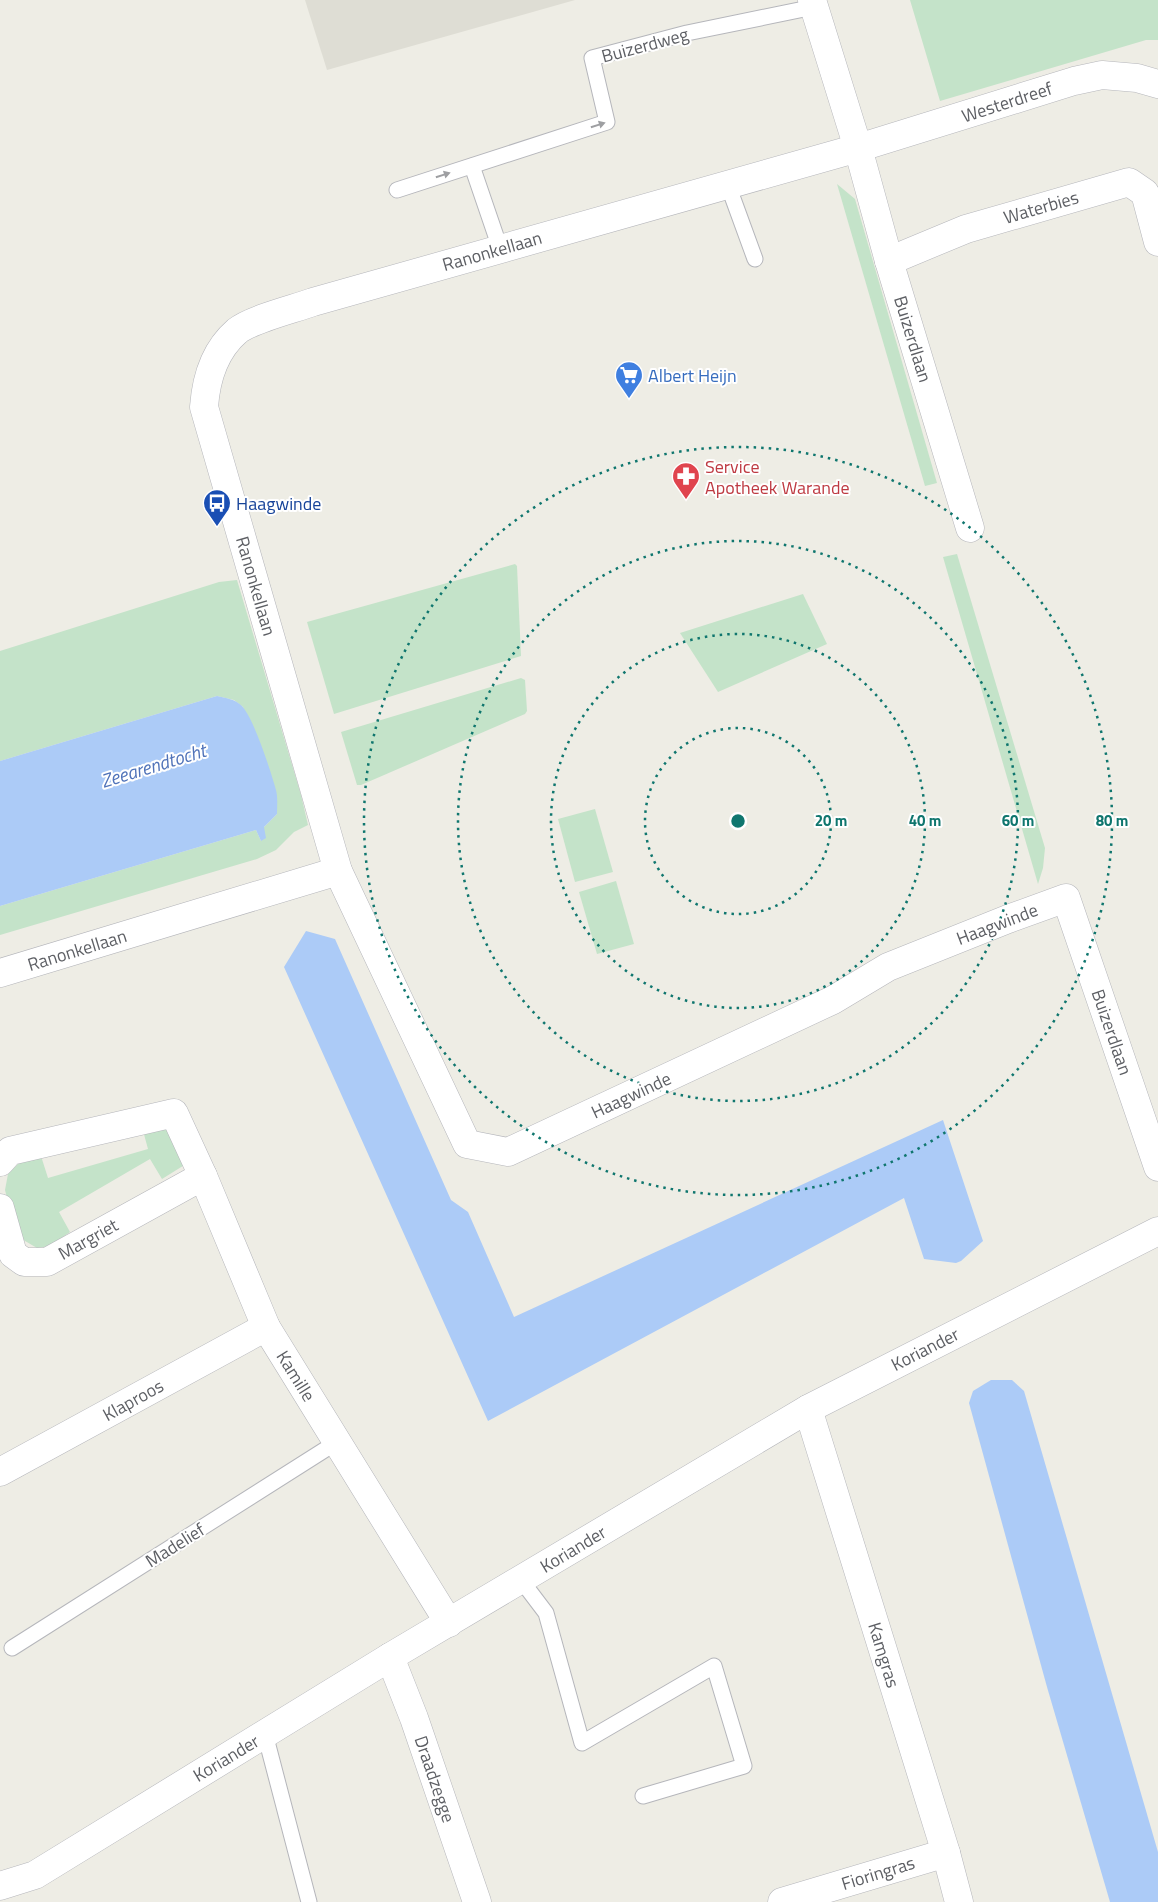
<svg xmlns="http://www.w3.org/2000/svg" width="1158" height="1902" font-family="'Titillium Web',sans-serif">
<rect width="100%" height="100%" fill="#eeede5"/>
<polygon fill="#deddd4" points="305,0 575,0 327,70"/>
<g fill="#c4e3c9">
<polygon points="910,0 1158,0 1158,40 1146,40 940,101"/>
<polygon points="837,184 855,199 937,483 925,486"/>
<polygon points="957,554 1045,848 1043,868 1038,884 943,557"/>
<polygon points="515,564 517,566 521,656 334,714 307,622"/>
<polygon points="237,580 301,795 308,825 294,832 276,850 257,859 0,935 0,906 256,830 261,841 264,827 277,814 243,707 234,700 217,696 0,761 0,651 219,582"/>
<polygon points="803,594 827,644 718,692 680,633"/>
<polygon points="521,678 525,680 527,711 525,714 361,785 357,785 341,732"/>
<polygon points="595,809 613,872 575,882 558,819"/>
<polygon points="616,881 634,944 597,954 579,892"/>
<polygon points="166,1123 186,1164 162,1179 150,1159 59,1212 70,1232 50,1246 37,1248 20,1238 12,1218 5,1190 8,1174 20,1162 41,1156 48,1178 148,1149 142,1127"/>
</g>
<g fill="#accbf7">
<path d="M217,696C226,698 235,699 242,706C254,719 271,772 276,790C278,798 277,806 277,814L264,827L266,838L261,841L256,830L0,906V761Z"/>
<polygon points="306,931 335,939 451,1200 468,1212 514,1317 943,1120 983,1241 961,1261 956,1263 924,1259 904,1198 488,1421 284,967"/>
<polygon points="991,1380 1012,1380 1024,1391 1158,1852 1158,1902 1110,1902 1047,1687 969,1403 973,1391"/>
</g>
<g fill="none" stroke-linecap="round" stroke-linejoin="round">
<g stroke="#b5b6bb" stroke-width="17">
<g id="service">
<polyline points="472,166 500,248"/>
<polyline points="728,185 755,259"/>
<polyline points="397,190 607,122 592,58 687,33 814,7"/>
<polyline points="521,1580 546,1613 582,1743 714,1666 744,1766 643,1796"/>
<polyline points="12,1648 337,1442"/>
<polyline points="265,1734 309,1902"/>
</g>
</g>
<g stroke="#b5b6bb" stroke-width="29">
<g id="minor">
<polyline points="889,261 966,229 1129,182 1145,193 1158,242"/>
<path d="M970,528L889,261L858,148L313,302C294,309 252,319 237,331C215,350 206,379 204,407L338,871L467,1144L508,1152L833,1000L888,967L1008,919L1066,898L1158,1167"/>
<polyline points="0,973 338,871"/>
<polyline points="0,1162 10,1151 174,1113 203,1176 266,1327 449,1623"/>
<polyline points="0,1208 13,1254 24,1262 47,1262 203,1176"/>
<polyline points="808,1409 946,1853 959,1902"/>
<polyline points="0,1472 266,1327"/>
<polyline points="390,1657 414,1718 477,1902"/>
<polyline points="0,1886 35,1875 390,1657 808,1409 1158,1231"/>
<polyline points="782,1902 946,1853"/>
</g>
</g>
<g stroke="#b5b6bb" stroke-width="29">
<polyline id="tertiary" points="812,0 858,148 1074,81 1102,75 1137,78 1158,84"/>
</g>
<use href="#service" stroke="#fff" stroke-width="15"/>
<use href="#minor" stroke="#fff" stroke-width="28"/>
<use href="#tertiary" stroke="#fff" stroke-width="28"/>
</g>
<defs><path id="oneway-solid" d="M-6-.8H1V-3.2L6.5 0L1 3.2V.8H-6Z" transform="scale(1.25)"/></defs>
<g fill="#9e9fa2">
<use href="#oneway-solid" transform="translate(598 125) rotate(-18)"/>
<use href="#oneway-solid" transform="translate(443 175) rotate(-18)"/>
</g>
<g fill="none" stroke="#0f766e" stroke-width="2.5" stroke-dasharray="2.5 5">
<circle cx="738" cy="821" r="93"/>
<circle cx="738" cy="821" r="187"/>
<circle cx="738" cy="821" r="280"/>
<circle cx="738" cy="821" r="374"/>
</g>
<defs>
<g id="supermarket-pin" transform="scale(1.4375)"><path d="M0 17L-7.5 6A9.5 9.5 0 1 1 7.5 6Z" fill="#3f7fe0" stroke="#fff"/><path d="M-6-5.5h2.5l.6 2H6L4.5 2H-2.5L-4.4-4H-6ZM-1.5 3.2a1.3 1.3 0 1 0 .1 0ZM3 3.2a1.3 1.3 0 1 0 .1 0Z" fill="#fff"/></g>
<g id="pharmacy-pin" transform="scale(1.4375)"><path d="M0 17L-7.5 6A9.5 9.5 0 1 1 7.5 6Z" fill="#e0444e" stroke="#fff"/><path d="M-2-6h4v4h4v4h-4v4h-4v-4h-4v-4h4Z" fill="#fff"/></g>
<g id="bus-pin" transform="scale(1.4375)"><path d="M0 17L-7.5 6A9.5 9.5 0 1 1 7.5 6Z" fill="#1a4fb4" stroke="#fff"/><path d="M-5-6H5V4H4V6H2V4H-2V6H-4V4H-5ZM-3.5-4V0h7V-4ZM-3.5 1.2v1.5H-2V1.2ZM2 1.2v1.5H3.5V1.2Z" fill="#fff"/></g>
</defs>
<g fill-rule="evenodd">
<use href="#supermarket-pin" x="629" y="375"/>
<use href="#pharmacy-pin" x="686" y="476"/>
<use href="#bus-pin" x="217" y="503"/>
</g>
<g text-anchor="middle" dominant-baseline="central" stroke-width="4" stroke-linejoin="round" paint-order="stroke">
<g font-size="18" fill="#5d5f64" stroke="#fff">
<text transform="translate(645 45) rotate(-15)">Buizerdweg</text>
<text transform="translate(1007 102) rotate(-18)">Westerdreef</text>
<text transform="translate(1041 207) rotate(-16)">Waterbies</text>
<text transform="translate(492 251) rotate(-16)">Ranonkellaan</text>
<text transform="translate(913 339) rotate(73)">Buizerdlaan</text>
<text transform="translate(256 586) rotate(74)">Ranonkellaan</text>
<text transform="translate(997 924) rotate(-21)">Haagwinde</text>
<text transform="translate(77 950) rotate(-17)">Ranonkellaan</text>
<text transform="translate(1112 1032) rotate(71)">Buizerdlaan</text>
<text transform="translate(631 1095) rotate(-25)">Haagwinde</text>
<text transform="translate(88 1239) rotate(-29)">Margriet</text>
<text transform="translate(925 1349) rotate(-27)">Koriander</text>
<text transform="translate(296 1376) rotate(58)">Kamille</text>
<text transform="translate(133 1400) rotate(-29)">Klaproos</text>
<text transform="translate(175 1545) rotate(-32)">Madelief</text>
<text transform="translate(573 1549) rotate(-31)">Koriander</text>
<text transform="translate(884 1655) rotate(73)">Kamgras</text>
<text transform="translate(226 1758) rotate(-31)">Koriander</text>
<text transform="translate(435 1779) rotate(71)">Draadzegge</text>
<text transform="translate(878 1873) rotate(-17)">Fioringras</text>
</g>
<g font-size="18" fill="#366cbe" stroke="#fff" text-anchor="start">
<text x="648" y="375">Albert Heijn</text>
</g>
<g font-size="18" fill="#be3a42" stroke="#fff" text-anchor="start">
<text x="705" y="466">Service<tspan x="705" dy="21">Apotheek Warande</tspan></text>
</g>
<g font-size="18" fill="#164399" stroke="#fff" text-anchor="start">
<text x="236" y="503">Haagwinde</text>
</g>
<g font-size="19" font-style="italic" fill="#5073b9" stroke="#fff">
<text transform="translate(153 765) rotate(-17)">Zeearendtocht</text>
</g>
</g>
<circle cx="738" cy="821" r="8" fill="#0f766e" stroke="#fff" stroke-width="2.5"/>
<g font-size="15" text-anchor="middle" font-weight="bold" fill="#0f766e" stroke="#fff" stroke-width="4" stroke-linejoin="round" paint-order="stroke">
<text x="831" y="826">20 m</text>
<text x="925" y="826">40 m</text>
<text x="1018" y="826">60 m</text>
<text x="1112" y="826">80 m</text>
</g>
</svg>
